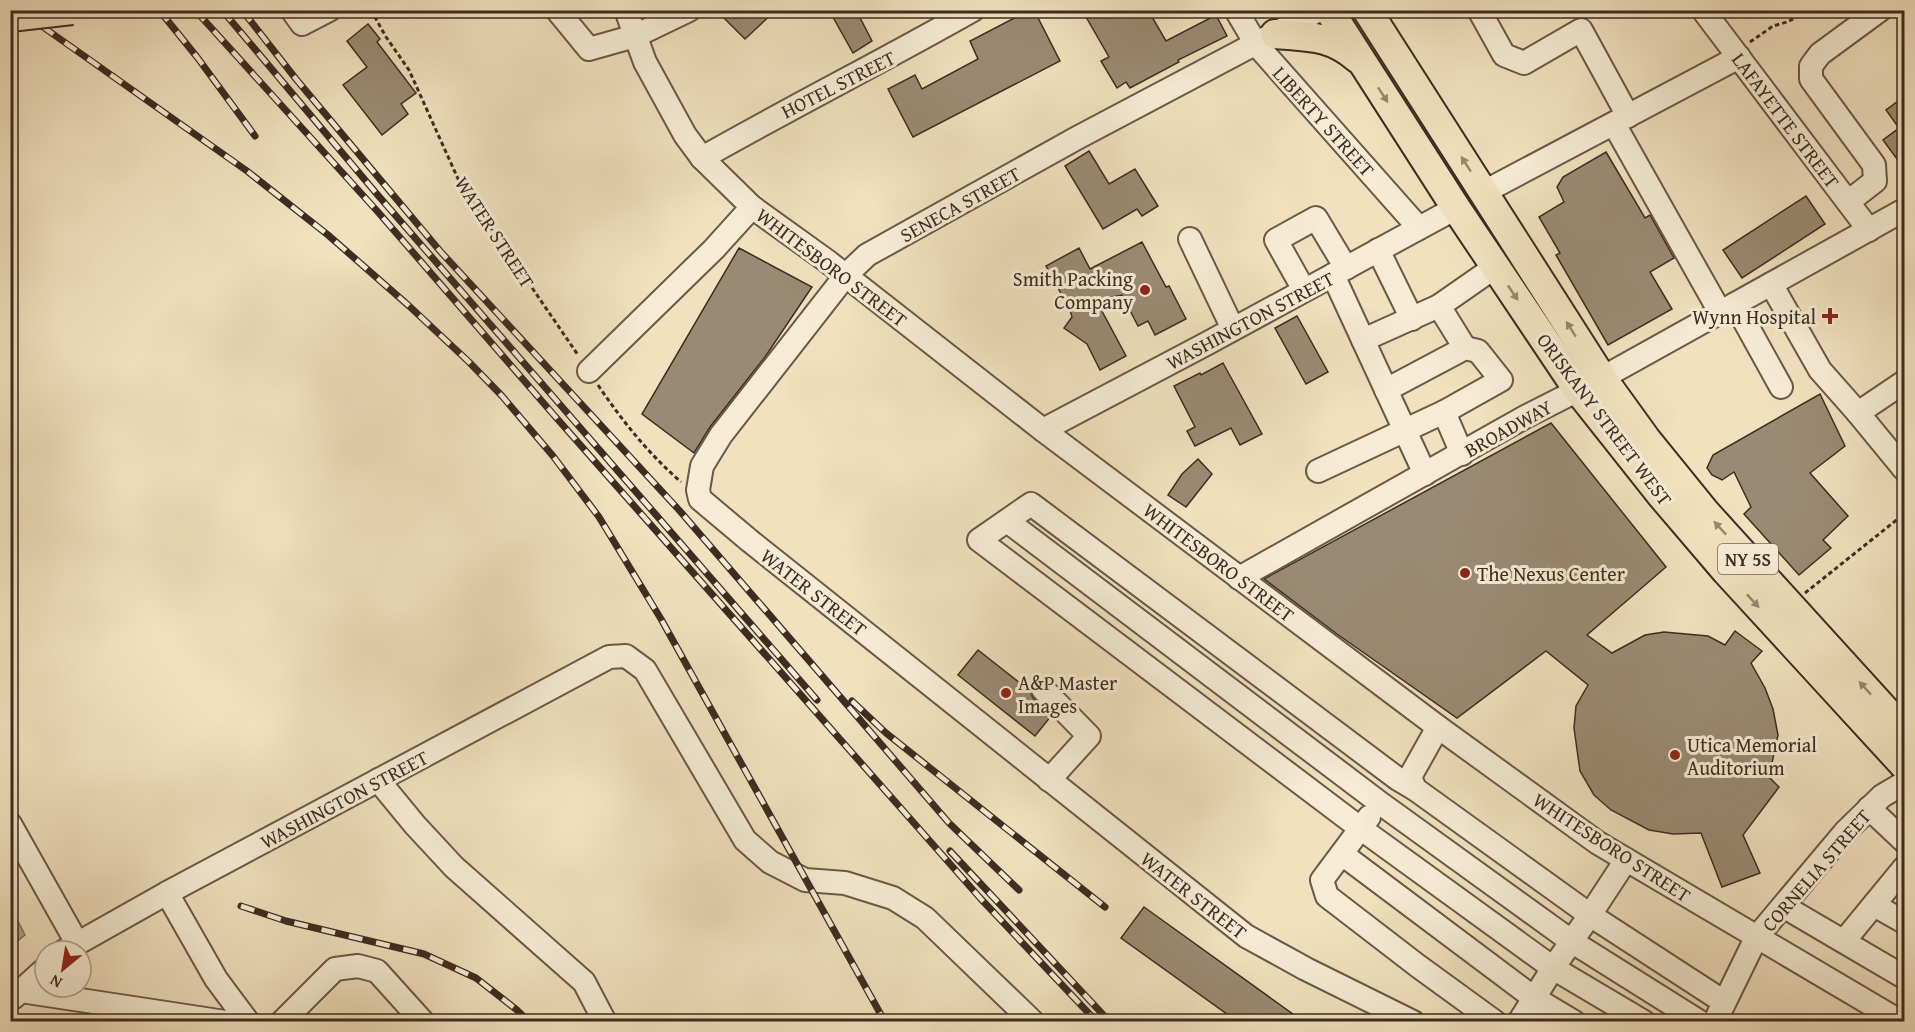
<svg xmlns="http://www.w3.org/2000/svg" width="1915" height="1032" font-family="'Gentium Book Plus',serif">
<rect width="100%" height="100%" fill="#f1e1be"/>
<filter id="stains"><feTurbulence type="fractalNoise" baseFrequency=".00333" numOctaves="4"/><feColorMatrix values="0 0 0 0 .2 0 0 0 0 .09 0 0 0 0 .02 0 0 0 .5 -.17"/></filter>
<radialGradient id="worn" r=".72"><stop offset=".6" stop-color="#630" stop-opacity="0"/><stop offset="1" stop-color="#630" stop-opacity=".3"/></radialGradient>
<polygon fill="#b4a389" stroke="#85735f" stroke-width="1.5" points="11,907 25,935 11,946 10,946"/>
<g fill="#9b8a73" stroke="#3e2b21" stroke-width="1.5">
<polygon points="716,10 776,10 745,39"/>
<polygon points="829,10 856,10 872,41 853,53"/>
<polygon points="1030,10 1034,10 1060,61 913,137 888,89 915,75 922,89 978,59 970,41"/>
<polygon points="1082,10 1148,10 1166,41 1216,15 1227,36 1178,60 1179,62 1130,88 1126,82 1117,88 1101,61 1109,57"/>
<polygon points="368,24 380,39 377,42 416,93 401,104 408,114 382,135 343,85 367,67 347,41"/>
<polygon points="1905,96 1905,170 1883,140 1899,128 1886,110"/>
<polygon points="1089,151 1109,184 1135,169 1158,206 1142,216 1137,209 1103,229 1065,166"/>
<polygon points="1606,152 1645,218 1650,215 1674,258 1650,272 1672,309 1608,345 1556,255 1560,253 1539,217 1564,202 1557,187 1563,177"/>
<polygon points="1806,196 1825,224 1742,278 1723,250"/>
<polygon points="1142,242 1166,287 1169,286 1186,319 1155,335 1148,321 1138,326 1122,295 1096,300 1126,356 1100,370 1087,344 1064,328 1072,317 1070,310 1046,266 1079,248 1090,269"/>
<polygon points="739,248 812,287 765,357 710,427 694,453 642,414"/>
<polygon points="1297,316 1328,372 1306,384 1275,328"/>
<polygon points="1223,363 1262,434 1240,445 1231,428 1195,446 1187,431 1195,427 1174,386 1200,373 1201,375"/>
<polygon points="1820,394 1845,446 1810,473 1848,516 1823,540 1831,548 1799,575 1744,514 1751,507 1734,472 1722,480 1712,475 1707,468 1713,455"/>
<polygon points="1551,423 1666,567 1587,635 1612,653 1645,635 1664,632 1708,636 1725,645 1735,631 1762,651 1751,663 1765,688 1773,709 1778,735 1769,777 1779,787 1743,835 1760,873 1722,887 1701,833 1673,834 1649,830 1611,810 1594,795 1580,771 1574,728 1576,706 1588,685 1546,651 1457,718 1337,634 1264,579"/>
<polygon points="1198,459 1212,474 1186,507 1168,495 1182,474"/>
<polygon points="978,650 1030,691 1033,698 1051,716 1035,736 958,675"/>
<polygon points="1144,907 1304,1022 1238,1022 1121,938"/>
</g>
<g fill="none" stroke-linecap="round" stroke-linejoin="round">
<g stroke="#6b5848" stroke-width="26">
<g id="minor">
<polyline points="292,10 302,24 329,10"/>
<polyline points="557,10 589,49 635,36 689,10"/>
<polyline points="626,10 645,62 685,135 702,158 752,207 827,261 1043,430 1438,727 1598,843 1901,1022"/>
<polyline points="1236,10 1256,44 1419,228"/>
<polyline points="1319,10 1077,138 867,255 846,275 721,435 702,466 698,490 700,499 750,541 1246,936 1306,969 1413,1022"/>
<polyline points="1479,10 1504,55 1524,63 1581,30 1628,116"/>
<polyline points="1703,10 1869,230"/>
<polyline points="1614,124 1720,312"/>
<path d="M702,158C792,107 883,61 973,10"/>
<polyline points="1484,192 1739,57"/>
<polyline points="1848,202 1875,181 1874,165 1811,79 1811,66 1820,54 1880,10"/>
<polyline points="1190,239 1233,329"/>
<polyline points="1378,250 1412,319"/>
<polyline points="1333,275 1425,474"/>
<polyline points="1771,284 1820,370 1858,413"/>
<polyline points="1304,290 1276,240 1316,218 1346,268"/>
<polyline points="1735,304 1781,387"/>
<polyline points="1363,340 1439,306"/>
<polyline points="1465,348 1439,306 1495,267"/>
<polyline points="589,371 714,249 752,207"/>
<polyline points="1904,382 1858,413 1904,469"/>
<polyline points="1386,390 1465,348 1478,351 1501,380 1444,412 1462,454"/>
<polyline points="1043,430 1206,344 1456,208"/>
<polyline points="1318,471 1444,412"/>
<polyline points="1007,521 1380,803 1571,941 1700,1022"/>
<polyline points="1239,578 1525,417 1602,378 1904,210"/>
<polyline points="1043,689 1089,736 1049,780"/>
<polyline points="1438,727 1410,777 1415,789 1590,915 1553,968 1519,1022"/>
<polyline points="378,780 415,825 454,867 584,982 605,1022"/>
<polyline points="1415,789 1398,779 1031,504 979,540 1360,828 1553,968 1644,1022"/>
<polyline points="1869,808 1904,841"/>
<polyline points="1369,817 1322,880 1327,896 1418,966 1495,1022"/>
<polyline points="10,824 77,943"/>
<polyline points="1342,854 1534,998 1574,1022"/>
<polyline points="1626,860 1590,915 1724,1002 1718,1015"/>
<polyline points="167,893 216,979 248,1022"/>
<polyline points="1874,905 1904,922"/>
<polyline points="1783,906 1904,977"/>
<polyline points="1844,941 1904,868"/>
<polyline points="64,951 167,893 609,657 626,656 645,670 745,840 770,862 805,880 845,883 893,898 925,918 1033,1022"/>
<polyline points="21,991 225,1022"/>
<polyline points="14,997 45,969"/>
<polyline points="282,1022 335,969 358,966 377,971 423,1022"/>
<polyline points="1715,1022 1756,938 1845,832 1882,796 1904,783"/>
</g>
</g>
<g stroke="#3e2b21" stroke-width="32">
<g id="major">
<polyline points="1329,10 1456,208 1578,390 1662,496 1726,571 1904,765"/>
<polyline points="1367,10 1602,378 1646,439 1706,513 1904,731"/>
<path d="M1275,34C1308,37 1330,35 1357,58"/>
</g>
</g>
<g stroke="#3e2b21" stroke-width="3" stroke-dasharray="4.5 3" stroke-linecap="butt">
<polyline points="371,10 386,37 409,70 459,181 578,355"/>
<polyline points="1750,42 1773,26 1787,22 1810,10"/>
<path d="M598,385C623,422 648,453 681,482"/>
<polyline points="1805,593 1904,514"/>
</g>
<use href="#minor" stroke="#f6ecd5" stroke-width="22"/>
<use href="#major" stroke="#f1e1be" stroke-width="28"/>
<g stroke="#3e2b21" stroke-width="7">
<g id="rail">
<polyline points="19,10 247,171 328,235 408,305 469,362 502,396 553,456 599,517 661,619 885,1022"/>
<polyline points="159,10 197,57 255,136"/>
<polyline points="195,10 378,212 553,414 981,899 1097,1022"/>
<polyline points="222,10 376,193 817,700"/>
<polyline points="242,10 296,79 440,251 679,510 949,823 1019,890"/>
<polyline points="852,701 886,733 1105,907"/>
<polyline points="950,851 1110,1022"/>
<polyline points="241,906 286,921 424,954 476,978 517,1010 529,1022"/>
</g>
</g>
<use href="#rail" stroke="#f6ecd5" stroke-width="4.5" stroke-dasharray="14" stroke-linecap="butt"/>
<g stroke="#3e2b21" stroke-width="32" stroke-linecap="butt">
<polyline id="major-bridge" points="10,17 72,10"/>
</g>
<use href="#major-bridge" stroke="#f1e1be" stroke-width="28"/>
</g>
<defs><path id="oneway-solid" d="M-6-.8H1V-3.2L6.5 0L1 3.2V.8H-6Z" transform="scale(1.5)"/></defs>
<g fill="#988670">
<use href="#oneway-solid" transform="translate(1383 95) rotate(57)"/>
<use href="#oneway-solid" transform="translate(1466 164) rotate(-123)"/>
<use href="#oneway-solid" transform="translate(1513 293) rotate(56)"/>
<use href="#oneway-solid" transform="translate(1571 329) rotate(-122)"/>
<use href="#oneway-solid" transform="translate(1720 528) rotate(-133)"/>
<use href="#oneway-solid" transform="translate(1753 601) rotate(47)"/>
<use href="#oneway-solid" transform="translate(1865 688) rotate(-132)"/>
</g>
<g fill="#8f2418" stroke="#f6ecd5" stroke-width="2">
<circle cx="1145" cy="290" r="6"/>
<path d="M1827 307h6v6h6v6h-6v6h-6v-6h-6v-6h6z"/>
<circle cx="1465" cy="573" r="6"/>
<circle cx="1006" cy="693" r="6"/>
<circle cx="1675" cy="755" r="6"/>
</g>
<g text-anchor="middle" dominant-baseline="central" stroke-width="6" stroke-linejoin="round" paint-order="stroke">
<rect fill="#f6ecd5" stroke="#756557" stroke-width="1.5" x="1718" y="544" width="60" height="30" rx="4.5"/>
<g font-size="18" font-weight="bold" fill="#3e2b21">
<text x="1748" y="559">NY 5S</text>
</g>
<g font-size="20" fill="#3e2b21" stroke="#f6ecd5">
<text transform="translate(838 84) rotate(-27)">HOTEL STREET</text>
<text transform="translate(1786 120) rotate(53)">LAFAYETTE STREET</text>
<text transform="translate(1324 121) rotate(48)">LIBERTY STREET</text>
<text transform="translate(960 204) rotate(-29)">SENECA STREET</text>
<text transform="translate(495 232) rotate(57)">WATER STREET</text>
<text transform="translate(832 267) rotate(37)">WHITESBORO STREET</text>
<text transform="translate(1250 320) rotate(-28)">WASHINGTON STREET</text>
<text transform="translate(1605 419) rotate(53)">ORISKANY STREET WEST</text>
<text transform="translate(1508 428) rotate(-29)">BROADWAY</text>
<text transform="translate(1219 562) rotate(37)">WHITESBORO STREET</text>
<text transform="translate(814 592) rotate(38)">WATER STREET</text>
<text transform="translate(344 799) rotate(-28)">WASHINGTON STREET</text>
<text transform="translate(1612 847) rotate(33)">WHITESBORO STREET</text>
<text transform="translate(1816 870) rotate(-49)">CORNELIA STREET</text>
<text transform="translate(1194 895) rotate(38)">WATER STREET</text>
</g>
<g font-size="20" fill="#3e2b21" stroke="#f6ecd5" text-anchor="start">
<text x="1133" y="278" text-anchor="end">Smith Packing<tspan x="1133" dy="23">Company</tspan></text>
<text x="1816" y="316" text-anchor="end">Wynn Hospital</text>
<text x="1477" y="573">The Nexus Center</text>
<text x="1018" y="682">A&amp;P Master<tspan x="1018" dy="23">Images</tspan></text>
<text x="1687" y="744">Utica Memorial<tspan x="1687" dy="23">Auditorium</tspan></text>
</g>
</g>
<rect width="1915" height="1032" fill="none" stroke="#f1e1be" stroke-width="36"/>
<rect x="12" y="12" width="1891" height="1008" fill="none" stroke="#3e2b21" stroke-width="3"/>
<rect x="18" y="18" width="1879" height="996" fill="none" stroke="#3e2b21" stroke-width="1.5"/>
<g transform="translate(63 969) rotate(210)"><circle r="28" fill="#f6ecd5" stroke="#ac9f8d" stroke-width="1.5"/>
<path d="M0-4.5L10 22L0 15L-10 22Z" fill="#8f2418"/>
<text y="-9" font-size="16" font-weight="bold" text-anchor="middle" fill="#3e2b21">N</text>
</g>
<rect width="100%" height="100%" filter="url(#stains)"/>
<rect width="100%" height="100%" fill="url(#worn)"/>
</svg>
